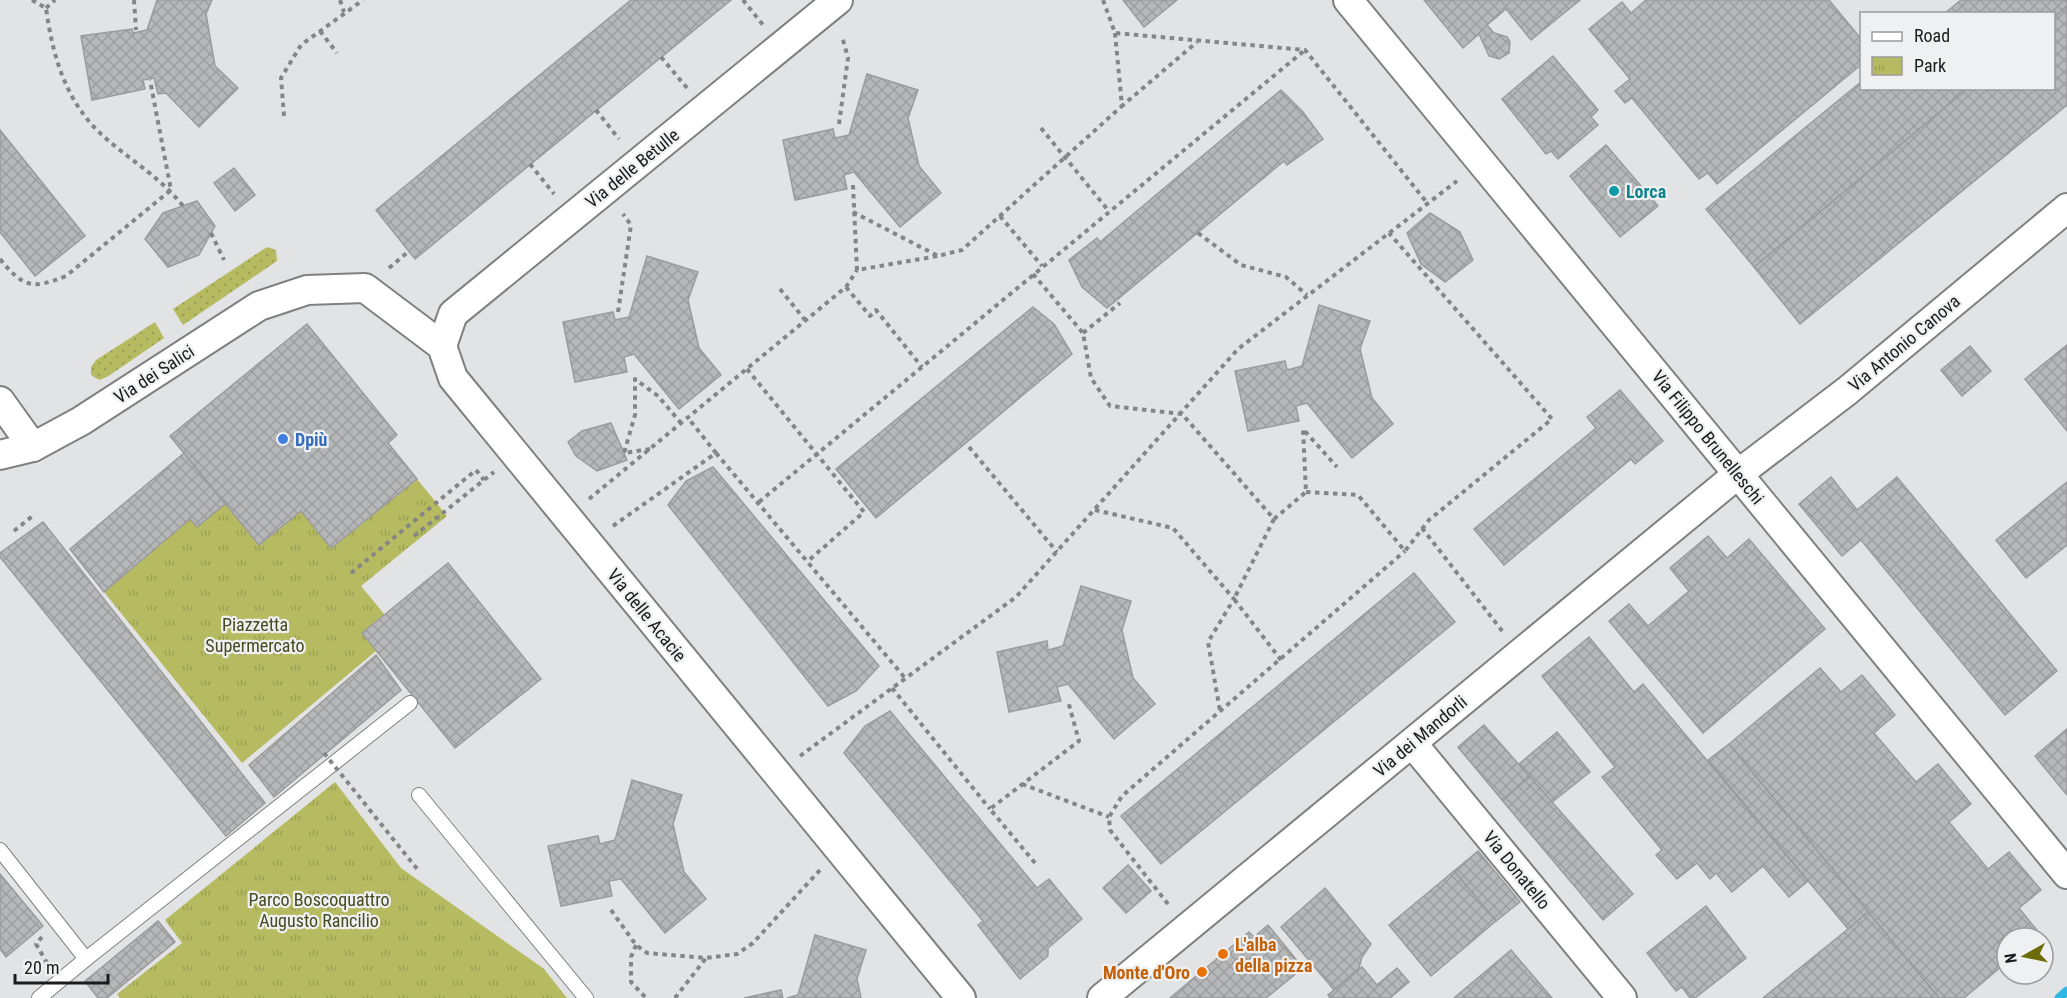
<svg xmlns="http://www.w3.org/2000/svg" width="2067" height="998" font-family="'Roboto Condensed',sans-serif">
<defs>
<pattern id="grass-dots" width="8" height="8" patternUnits="userSpaceOnUse" patternTransform="scale(1.5)"><rect width="8" height="8" fill="#b6bb61"/><path d="M2 2h.1M6 6h.1" fill="none" stroke="#9ca054" stroke-width="1.8" stroke-linecap="round"/></pattern>
<pattern id="park-tufts" width="24" height="20" patternUnits="userSpaceOnUse" patternTransform="scale(1.5)"><rect width="24" height="20" fill="#b6bb61"/><path d="M3 7l-1-3M5 7V3M7 7l1-3M15 17l-1-3M17 17v-4M19 17l1-3" fill="none" stroke="#9ca054"/></pattern>
<pattern id="building-cross-hatch" width="8" height="8" patternUnits="userSpaceOnUse" patternTransform="scale(1.5)"><rect width="8" height="8" fill="#b6b7b8"/><path d="M0 0l8 8M0 8l8-8" fill="none" stroke="#9c9d9e"/></pattern>
</defs>
<rect width="100%" height="100%" fill="#e2e3e4"/>
<g fill="url(#grass-dots)">
<polygon points="267,247 276,250 277,261 183,325 173,309"/>
<polygon points="155,322 164,338 107,377 99,380 91,375 91,367 96,360"/>
</g>
<g fill="url(#park-tufts)">
<polygon points="417,479 447,516 361,586 385,615 362,633 376,651 242,763 104,592 190,519 197,527 225,504 259,545 301,511 331,548"/>
<polygon points="335,782 401,868 544,969 567,998 120,998 117,994 182,943 165,920"/>
</g>
<g fill="none" stroke-linecap="round" stroke-linejoin="round">
<polyline stroke="#2fb7e3" stroke-width="9" points="2059,998 2067,991"/>
</g>
<g fill="url(#building-cross-hatch)" stroke="#9b9b9d" stroke-width="1.5">
<polygon points="157,0 212,0 206,14 215,66 238,88 199,127 166,93 158,94 154,78 143,80 145,89 92,100 81,36 132,29 133,33 147,30"/>
<polygon points="631,0 731,0 415,259 376,210"/>
<polygon points="1123,0 1177,0 1144,27"/>
<polygon points="1424,0 1580,0 1531,40 1506,9 1487,25 1494,33 1507,37 1510,42 1509,53 1499,59 1489,56 1479,34 1463,48"/>
<polygon points="1646,0 1829,0 1862,40 1862,64 1717,184 1708,173 1699,179 1632,98 1625,103 1615,91 1630,79 1589,29 1622,2 1631,13"/>
<polygon points="1961,0 2067,0 2067,6 2054,17 2054,14 1944,14"/>
<polygon points="2067,6 2067,105 1800,324 1754,267 1968,88 2054,88 2054,17"/>
<polygon points="1553,56 1598,110 1591,117 1598,125 1558,159 1551,151 1546,154 1502,99"/>
<polygon points="867,74 918,90 908,118 919,166 941,193 900,227 854,172 844,175 847,189 795,200 783,140 833,129 835,138 849,135"/>
<polygon points="1862,81 1862,88 1968,88 1754,267 1706,209"/>
<polygon points="1281,90 1303,112 1323,139 1287,165 1284,161 1107,308 1082,287 1069,260 1097,238 1100,242"/>
<polygon points="0,130 85,236 35,276 0,232"/>
<polygon points="1606,145 1658,206 1620,237 1570,176"/>
<polygon points="234,168 255,195 235,211 214,183"/>
<polygon points="197,201 215,226 199,255 168,267 145,239 163,213"/>
<polygon points="1430,213 1460,232 1473,260 1445,282 1421,264 1407,233"/>
<polygon points="647,256 698,272 688,300 699,348 721,375 679,409 634,354 624,357 627,372 575,382 563,322 613,312 615,320 629,317"/>
<polygon points="1319,305 1370,321 1360,349 1372,398 1393,424 1352,458 1307,403 1296,406 1299,421 1248,431 1235,371 1285,361 1287,370 1302,366"/>
<polygon points="1033,307 1054,324 1072,354 876,518 836,469"/>
<polygon points="307,324 397,435 388,443 417,479 331,548 301,511 259,545 170,436"/>
<polygon points="2067,345 2067,431 2025,379"/>
<polygon points="1970,346 1991,371 1962,396 1941,370"/>
<polygon points="1620,390 1663,441 1635,464 1631,459 1504,565 1474,529 1596,428 1587,417"/>
<polygon points="611,423 627,460 597,471 576,456 568,442 582,431"/>
<polygon points="184,453 225,504 197,527 190,519 104,592 70,549"/>
<polygon points="713,467 879,666 856,691 828,706 668,505 686,481"/>
<polygon points="1831,477 1857,510 1897,477 2057,671 2005,715 1861,540 1842,556 1799,504"/>
<polygon points="2067,482 2067,545 2026,578 1996,540"/>
<polygon points="43,522 265,803 226,836 0,557 0,553"/>
<polygon points="1708,536 1727,558 1749,539 1825,629 1703,733 1609,621 1629,604 1648,626 1689,591 1670,568"/>
<polygon points="448,563 541,679 455,748 362,633"/>
<polygon points="1414,573 1455,622 1161,864 1121,816"/>
<polygon points="1081,586 1131,601 1122,630 1133,678 1155,704 1114,739 1068,684 1057,687 1061,701 1009,712 997,652 1047,641 1048,650 1063,646"/>
<polygon points="1589,637 1634,692 1643,684 1808,881 1789,897 1763,866 1732,892 1716,873 1710,879 1697,863 1677,879 1656,855 1662,850 1602,777 1615,767 1542,676"/>
<polygon points="376,655 401,690 274,797 249,765"/>
<polygon points="1820,668 1841,692 1862,675 1895,715 1874,733 1916,782 1938,764 1971,804 1949,822 1988,869 2009,852 2041,890 2019,908 2040,934 2035,938 2007,938 2007,962 1964,998 1939,998 1729,744"/>
<polygon points="890,711 1037,888 1049,879 1082,919 1048,948 1048,956 1020,979 978,925 983,921 844,753 865,726"/>
<polygon points="1484,725 1530,777 1502,800 1458,747"/>
<polygon points="2067,729 2067,795 2035,756"/>
<polygon points="1557,732 1590,772 1551,803 1519,764"/>
<polygon points="1729,744 1868,912 1848,929 1708,760"/>
<polygon points="1530,777 1633,894 1603,920 1502,800"/>
<polygon points="632,780 682,795 673,824 684,872 706,899 665,933 621,879 609,881 612,896 561,906 548,846 598,836 600,844 615,840"/>
<polygon points="1478,851 1520,902 1496,921 1454,871"/>
<polygon points="1128,865 1151,891 1126,913 1103,888"/>
<polygon points="1454,871 1496,921 1431,976 1389,925"/>
<polygon points="0,874 43,926 6,957 0,949"/>
<polygon points="1325,888 1371,944 1362,957 1359,968 1334,990 1281,927"/>
<polygon points="1706,906 1746,958 1695,998 1690,998 1682,987 1676,991 1647,953"/>
<polygon points="1868,912 1939,998 1763,998 1848,929"/>
<polygon points="158,921 175,942 107,998 98,998 85,981"/>
<polygon points="1268,925 1303,968 1266,998 1170,998 1249,932 1254,937"/>
<polygon points="815,935 866,950 857,979 861,998 787,998 798,995"/>
<polygon points="1511,950 1552,998 1454,998"/>
<polygon points="1362,967 1377,985 1397,968 1409,982 1390,998 1330,998 1328,995"/>
<polygon points="781,990 783,998 744,998"/>
</g>
<g fill="none" stroke-linecap="round" stroke-linejoin="round">
<g stroke="#808081" stroke-width="16">
<g id="service">
<polyline points="419,795 586,998"/>
<polyline points="0,850 86,959 410,703"/>
<polyline points="39,998 86,959"/>
</g>
</g>
<g stroke="#808081" stroke-width="32">
<g id="minor">
<polyline points="1348,0 2067,874"/>
<polyline points="442,346 453,314 838,0"/>
<polyline points="0,401 33,447"/>
<polyline points="0,455 33,447 81,421 259,306 307,290 365,288 442,346 453,378 961,998"/>
<polyline points="1412,743 1622,998"/>
<polyline points="1102,998 1738,474 1847,391 2067,208"/>
</g>
</g>
<g stroke="#848585" stroke-width="4" stroke-dasharray="4.5 4.5" stroke-linecap="butt">
<path d="M32,0L46,8C52,52 64,97 97,130C124,157 159,175 183,206"/>
<polyline points="134,0 136,30"/>
<polyline points="340,0 344,12"/>
<polyline points="743,0 763,25"/>
<polyline points="1103,0 1115,33 1305,50 1428,204"/>
<polyline points="46,8 55,0"/>
<polyline points="320,31 337,53"/>
<polyline points="1115,33 1122,106 1197,42"/>
<polyline points="661,57 687,88"/>
<polyline points="596,110 619,139"/>
<polyline points="284,116 281,78 301,45 363,0"/>
<polyline points="839,124 848,58 842,36"/>
<polyline points="1041,128 1108,210"/>
<polyline points="530,164 554,194"/>
<polyline points="853,185 857,270 938,256"/>
<polyline points="853,212 938,256 962,250 1122,106"/>
<polyline points="1000,216 1042,266"/>
<polyline points="211,233 224,260"/>
<polyline points="1198,233 1241,265 1286,277 1307,295"/>
<path d="M0,259C23,287 31,290 66,276L171,190L150,80"/>
<polyline points="389,268 409,251"/>
<polyline points="1033,274 1083,333 1091,378 1110,406 1182,414 1274,519 1234,599 1281,660"/>
<polyline points="846,287 870,316 876,310 922,367"/>
<polyline points="780,289 805,320"/>
<polyline points="618,312 631,225 623,214"/>
<polyline points="1083,333 1120,303"/>
<polyline points="747,369 864,512 808,561"/>
<polyline points="969,447 1057,552"/>
<polyline points="650,449 624,453 635,415 635,379 658,396 681,423"/>
<polyline points="716,453 905,678"/>
<polyline points="1306,492 1358,495 1405,551 1429,520 1552,419 1389,233"/>
<polyline points="589,499 846,287 857,270"/>
<polyline points="759,502 1305,50"/>
<polyline points="1095,510 1173,528 1234,599 1208,642 1220,711"/>
<polyline points="1274,519 1306,492 1303,429 1337,467"/>
<polyline points="613,526 716,453 688,418"/>
<polyline points="1422,528 1503,632"/>
<polyline points="14,531 35,514"/>
<polyline points="414,536 494,472"/>
<polyline points="351,573 476,470 484,480"/>
<polyline points="892,688 990,809"/>
<polyline points="800,756 1016,597 1238,349 1457,181"/>
<polyline points="1022,784 1109,817"/>
<polyline points="1035,863 990,809 1079,741 1068,701"/>
<polyline points="1168,904 1110,830 1109,817 1122,796 1405,551"/>
<polyline points="611,910 636,945 647,953 706,958 737,954 753,943 820,870"/>
<polyline points="42,937 36,944 47,963"/>
<polyline points="636,945 631,957 631,982 646,998"/>
<polyline points="675,998 706,958"/>
</g>
<use href="#service" stroke="#fff" stroke-width="14"/>
<use href="#minor" stroke="#fff" stroke-width="28"/>
<polyline stroke="#848585" stroke-width="4" stroke-dasharray="4.5 4.5" stroke-linecap="butt" points="324,753 418,870"/>
</g>
<circle fill="#0f9aa8" stroke="#eff0f1" stroke-width="2" cx="1614" cy="191" r="6"/>
<circle fill="#3f7fe0" stroke="#eff0f1" stroke-width="2" cx="283" cy="439" r="6"/>
<g fill="#e8710a" stroke="#eff0f1" stroke-width="2">
<circle cx="1223" cy="954" r="6"/>
<circle cx="1202" cy="972" r="6"/>
</g>
<g text-anchor="middle" dominant-baseline="central" stroke-width="4.5" stroke-linejoin="round" paint-order="stroke">
<g font-size="18" fill="#1b1b1b" stroke="#eff0f1">
<text transform="translate(632 168) rotate(-39)">Via delle Betulle</text>
<text transform="translate(1904 343) rotate(-40)">Via Antonio Canova</text>
<text transform="translate(154 374) rotate(-33)">Via dei Salici</text>
<text transform="translate(1708 437) rotate(51)">Via Filippo Brunelleschi</text>
<text transform="translate(647 615) rotate(51)">Via delle Acacie</text>
<text transform="translate(1420 736) rotate(-40)">Via dei Mandorli</text>
<text transform="translate(1517 870) rotate(51)">Via Donatello</text>
</g>
<g font-size="18" font-weight="bold" fill="#0d838f" stroke="#eff0f1" text-anchor="start">
<text x="1626" y="191">Lorca</text>
</g>
<g font-size="18" font-weight="bold" fill="#366cbe" stroke="#eff0f1" text-anchor="start">
<text x="295" y="439">Dpiù</text>
</g>
<g font-size="18" fill="#474a1f" stroke="#eff0f1">
<text x="255" y="624">Piazzetta<tspan x="255" dy="21">Supermercato</tspan></text>
<text x="319" y="899">Parco Boscoquattro<tspan x="319" dy="21">Augusto Rancilio</tspan></text>
</g>
<g font-size="18" font-weight="bold" fill="#c56008" stroke="#eff0f1" text-anchor="start">
<text x="1235" y="944">L'alba<tspan x="1235" dy="21">della pizza</tspan></text>
<text x="1190" y="972" text-anchor="end">Monte d'Oro</text>
</g>
</g>
<rect x="1860" y="12" width="195" height="78" fill="#eff0f1" stroke="#9a9b9b" stroke-width="1.5"/>
<rect x="1872" y="32" width="30" height="9" fill="#ffffff" stroke="#9a9b9b" stroke-width="1.5"/>
<text x="1914" y="42" font-size="18" fill="#1b1b1b">Road</text>
<rect x="1872" y="57" width="30" height="18" fill="url(#park-tufts)" stroke="#9a9b9b" stroke-width="1.5"/>
<text x="1914" y="72" font-size="18" fill="#1b1b1b">Park</text>
<g transform="translate(2025 956) rotate(261)"><circle r="28" fill="#eff0f1" stroke="#9a9b9b" stroke-width="1.5"/>
<path d="M0-4.5L10 22L0 15L-10 22Z" fill="#6c6c0b"/>
<text y="-9" font-size="16" font-weight="bold" text-anchor="middle" fill="#1b1b1b">N</text>
</g>
<path d="M15 974v9h93v-9" fill="none" stroke="#1b1b1b" stroke-width="3"/>
<text x="24" y="974" font-size="18" fill="#1b1b1b" stroke="#eff0f1" stroke-width="4.5" paint-order="stroke">20 m</text>
</svg>
